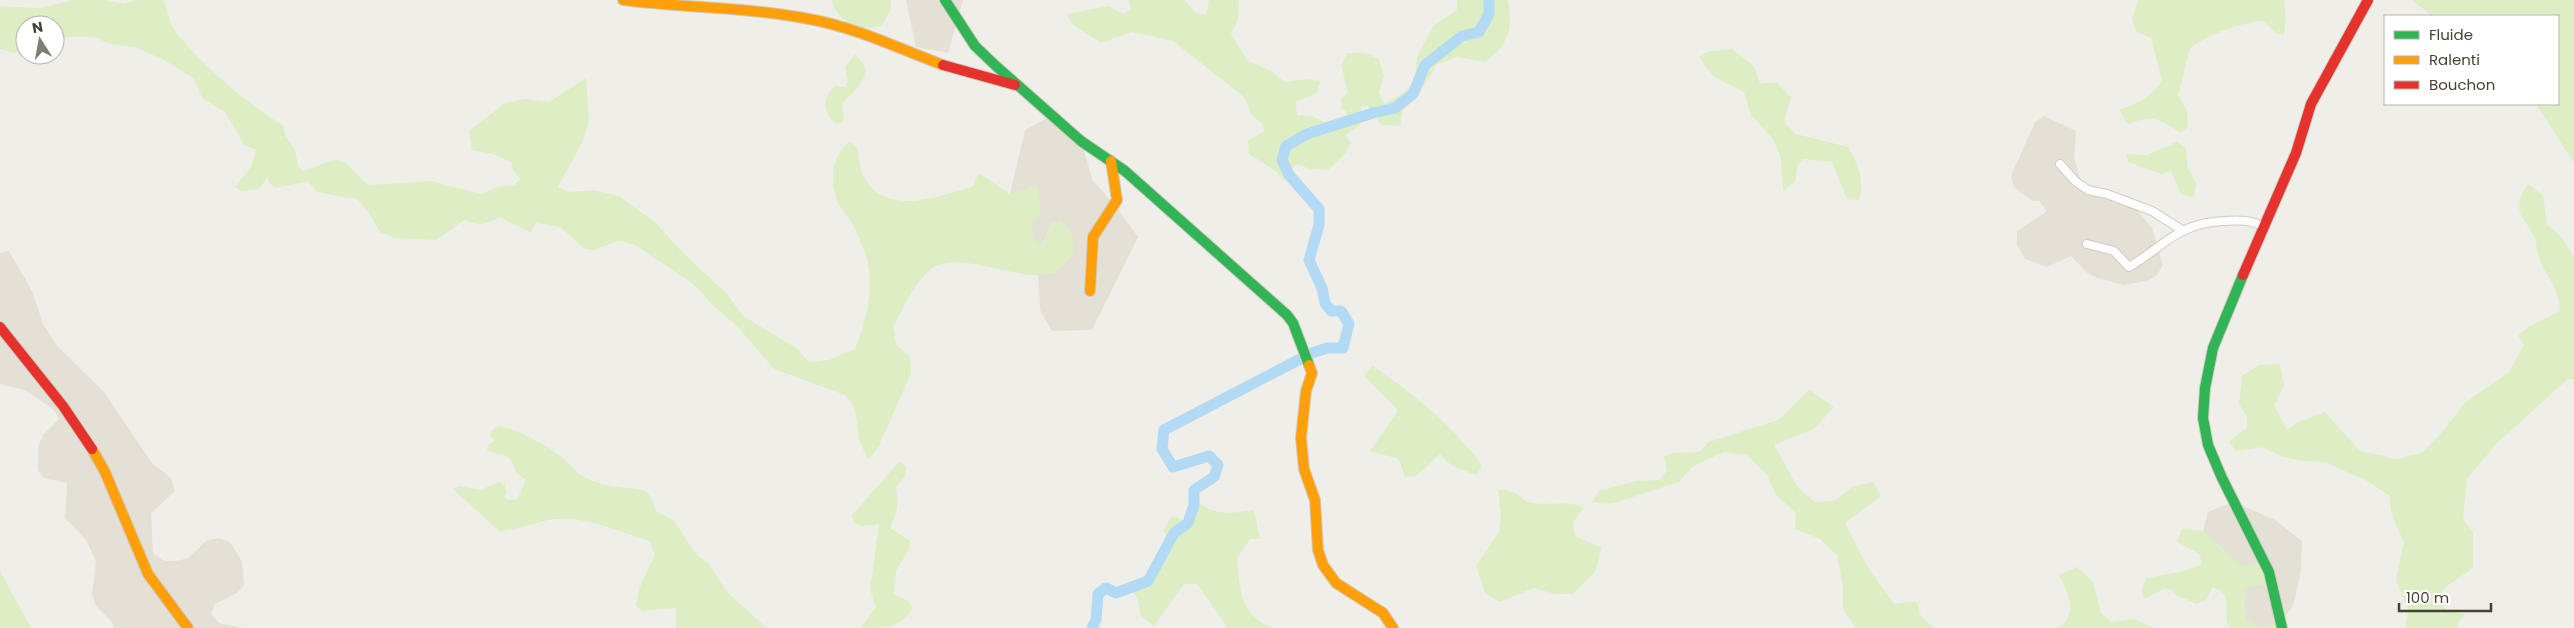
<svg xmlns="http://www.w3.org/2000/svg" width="2574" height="628" font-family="Poppins,sans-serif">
<rect width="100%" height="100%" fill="#f0eee8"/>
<g fill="#e5e0d5">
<polygon points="906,0 963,0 948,53 916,47"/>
<polygon points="1052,115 1081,141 1093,181 1115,205 1138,237 1092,330 1052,331 1040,310 1038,275 1054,273 1052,223 1042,246 1035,241 1031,225 1036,186 1010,194 1025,130"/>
<polygon points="2044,116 2076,131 2074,158 2081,180 2097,192 2129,201 2152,228 2163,265 2157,275 2147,281 2124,285 2097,278 2087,273 2071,256 2047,267 2025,259 2017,245 2017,231 2047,211 2039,201 2032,201 2014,187 2011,176 2035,122"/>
<polygon points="9,251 32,291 43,324 58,347 104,392 152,463 171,478 175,491 151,513 153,554 164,561 177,561 188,558 206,541 219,538 230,542 242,562 244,585 237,593 215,604 211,614 219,623 243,628 114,628 112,622 96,606 92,595 96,561 86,540 65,518 67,483 44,478 38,470 38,447 43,435 59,419 54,410 25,390 0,384 0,253"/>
<polygon points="2225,505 2248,508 2275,520 2302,541 2301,571 2293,606 2281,622 2258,628 2245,619 2241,566 2203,531 2208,512"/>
</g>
<g fill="#ddeec5">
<path d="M73,0H103L125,4L136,0H162C169,8 168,20 174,29C197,62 249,105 284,126L285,135L295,150L298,166L304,171C314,168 325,162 335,160C349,158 357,180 370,185L431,181L482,194L497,187L514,185L520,179L512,168L511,162L493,154L472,150L469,131L505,103L526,99L549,102L586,78L589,122L583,141L558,187L568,192L594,190L619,196L656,223L680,250L727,294L743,316L798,349L808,362L829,360L855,349C867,319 875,287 866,255C863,247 855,227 850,220C846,214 840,208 837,201C830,181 831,155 850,142L857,148C859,156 859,168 863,175C885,218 936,197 972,187L979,173L1010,194L1036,185L1041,211L1031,225L1035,241L1043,245L1052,223L1060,220C1073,230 1075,240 1073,256C1067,261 1060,270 1052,273C1022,284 959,248 931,269C914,282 904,309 893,326L896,344L910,357L911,373L879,446L868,460L859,440L855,408L845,395L774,369L738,327L714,306L692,283L633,244L618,241L594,250L585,249L560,227L536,223L530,232L508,222L502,217L480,225L464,220L437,240L395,238L380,232L368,212L358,200L318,192L307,181L276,188L269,183L268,176L259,189L242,191L235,187L251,167L256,150L244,145L225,112L203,99L193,78L164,60L135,47L110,44L94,37H68L55,40V25H25V52L14,53L0,49V6L40,8Z"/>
<path d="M831,0H891V10L881,26C859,32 838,22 831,0Z"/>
<path d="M1129,0H1184L1196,13L1206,14L1209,0H1239L1238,20L1231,34L1247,60L1271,71L1285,82L1307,79L1321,81L1316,93L1296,102L1297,115L1311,116L1329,124L1347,117L1346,111L1341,108V99L1348,92L1341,65L1348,53H1365L1379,59L1384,76L1379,93L1384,104L1405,92L1415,80L1417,57L1434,25L1457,10V0H1508C1513,29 1509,45 1485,62L1457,57L1437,64L1418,96L1403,110L1400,126L1381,125L1368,106H1361L1360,125L1345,135L1351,143L1345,154L1328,170L1311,169L1295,164L1283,181L1277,172L1249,154L1248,140L1264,132L1263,125L1252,115L1244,97L1173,41L1132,32L1101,43L1071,23L1067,14L1109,6L1123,14L1131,10Z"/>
<path d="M2138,0H2284L2286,20L2284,35L2277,34L2264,21C2237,23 2213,33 2190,48L2178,96L2187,110L2188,127L2181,133C2159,119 2153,114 2128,124L2119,110C2136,104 2153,97 2162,80L2151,38L2137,32L2132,19Z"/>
<polygon points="2412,0 2574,0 2574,163 2536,104 2558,104 2558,16 2432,16"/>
<path d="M1732,49L1754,66L1760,84L1776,82L1791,97L1784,122L1796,134L1848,147C1858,165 1865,179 1859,200L1847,199L1832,162L1804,159L1798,164L1795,182L1783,191L1781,158L1773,139L1751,115L1744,92L1714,77L1699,57L1710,51Z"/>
<path d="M855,54C858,58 863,63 865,67C869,80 849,96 842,104L844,119L841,123H834C823,109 822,99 835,86L845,87L848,82L845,67Z"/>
<polygon points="2177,142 2186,148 2187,166 2196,183 2194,197 2181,195 2171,171 2161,174 2128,162 2126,154 2147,155"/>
<path d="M2528,184L2543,195L2547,224L2562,238L2574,257V379H2568L2498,442L2467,479L2463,519L2473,533V568L2443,589L2440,603L2449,612L2465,614L2458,623V628H2405L2408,609L2396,580L2404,542L2392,516L2389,495L2367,481L2325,462L2303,461L2281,456L2262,447L2236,451L2229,442L2247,427V417L2239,404L2242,376L2259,365L2280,364L2284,386L2274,405L2287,430L2296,423L2325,412L2360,451L2396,459L2422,453L2439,436L2465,403L2509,372L2524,345L2518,336C2528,324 2546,320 2559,311C2561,290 2546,277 2539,258C2536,251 2537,242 2534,236C2521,213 2511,210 2528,184Z"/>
<path d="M1373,366C1414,394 1452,425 1482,465L1476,475L1452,466L1440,454L1416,476L1405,477L1399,459L1370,451L1398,411L1364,375Z"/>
<polygon points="1809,390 1834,407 1814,429 1774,445 1799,489 1815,502 1834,501 1854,486 1873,482 1881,496 1845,523 1867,566 1894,604 1916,601 1921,616 1934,628 1856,628 1843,610 1843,586 1837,555 1820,539 1795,529 1796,513 1776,495 1767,474 1746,455 1724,452 1692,467 1679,482 1611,504 1592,502 1599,491 1637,481 1659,480 1667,471 1664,457 1673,453 1699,452 1709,442 1778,420"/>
<path d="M498,426C518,429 543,443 560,456C568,461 574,472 583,476C592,481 606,486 616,487C639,490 649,483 656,511L674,521L696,554L709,564L727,592L767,628H676V608L642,611L636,606L639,589L655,554L649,541C618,531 581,514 548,520C531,524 516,530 499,531L453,489L459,486L480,490L499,482L505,485L507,492L504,498L510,500L517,499L526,480L516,473L512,461L507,456L487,451L488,445L494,441L490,436L492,430Z"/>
<path d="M900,461L906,467V475L895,488C901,503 896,514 890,528L910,541L909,549L896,571L894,594L908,601L913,608C900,628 887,628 861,628L876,606L870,590L879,524L862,526L854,523L852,515Z"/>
<path d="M1498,490C1521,489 1519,501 1533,503C1552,506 1566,499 1584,508L1573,522L1575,536L1602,548L1595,572L1573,594H1555L1534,588L1499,602L1485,593L1476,566L1499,532L1501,516Z"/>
<path d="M1199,502C1215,517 1234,513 1254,510L1260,539H1250L1237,558C1240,589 1239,614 1272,628H1228L1197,584H1184L1154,626L1141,616L1138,600L1128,584L1143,578L1172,544L1163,530L1173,516L1192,523Z"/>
<path d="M2182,529L2203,531L2241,566L2268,560L2274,583L2243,588L2247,598L2243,603L2245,618L2258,628L2281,622L2279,628H2230C2220,614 2237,597 2213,587L2206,600L2197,604L2176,595L2171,589H2163L2145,599L2141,591L2146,578L2180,572L2201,565L2200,554L2177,542Z"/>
<path d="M2077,567L2093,582L2101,613L2111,622L2134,619L2154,628H2059C2079,613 2068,592 2059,575Z"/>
<polygon points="0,571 31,628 0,628"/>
</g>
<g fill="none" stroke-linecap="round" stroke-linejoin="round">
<g stroke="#b3daf4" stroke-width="11">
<polyline points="1309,354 1327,348 1343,348 1349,324 1341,311 1331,311 1325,303 1322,288 1309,260 1319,225 1319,209 1289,175 1282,160 1286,146 1307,134 1373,113 1395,108 1413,94 1425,65 1462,36 1479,32 1489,14 1489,0"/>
<polyline points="1092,628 1096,620 1098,594 1106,588 1116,593 1148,581 1174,533 1188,523 1194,505 1194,490 1214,477 1218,465 1209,456 1173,467 1162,449 1164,430 1302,358"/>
</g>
<g stroke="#ceccc6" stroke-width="10">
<g id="street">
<polyline points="2060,164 2075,181 2088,190 2107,194 2152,211 2182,230"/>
<path d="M2087,244L2114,251L2129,267C2166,245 2177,223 2225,221C2239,220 2251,220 2263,226"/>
</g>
</g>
<g stroke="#d0cbbe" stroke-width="12">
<g id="fast">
<polyline points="945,0 975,46 996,66 1081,141 1125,171 1287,315 1293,323 1309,365"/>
<polyline points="2243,275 2213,348 2205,388 2203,418 2208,445 2222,478 2269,572 2282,628"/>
</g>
</g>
<g stroke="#d0cbbe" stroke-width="12">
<g id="slow">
<path d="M623,0C685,8 748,7 809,19C855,27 900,49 943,65"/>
<polyline points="1090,291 1093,237 1117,200 1111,161"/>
<polyline points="1309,365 1312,373 1306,391 1301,438 1304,469 1315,500 1318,550 1323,565 1336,583 1383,613 1393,628"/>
<polyline points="92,449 105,472 148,574 188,628"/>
</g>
</g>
<g stroke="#d0cbbe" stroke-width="12">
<g id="jam">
<polyline points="943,65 1015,85"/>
<polyline points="2243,275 2296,153 2311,104 2368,0"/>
<polyline points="0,327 63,406 92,449"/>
</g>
</g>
<use href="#street" stroke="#fdfcfc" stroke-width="8"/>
<use href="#fast" stroke="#30b455" stroke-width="10"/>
<use href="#slow" stroke="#ff9f0a" stroke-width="10"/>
<use href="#jam" stroke="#e5322d" stroke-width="10"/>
</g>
<rect x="2384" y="15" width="175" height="90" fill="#ffffff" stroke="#b5b3ad"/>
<rect x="2394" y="31" width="25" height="8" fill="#30b455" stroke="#b5b3ad"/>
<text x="2429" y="40" font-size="15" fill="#474033">Fluide</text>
<rect x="2394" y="56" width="25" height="8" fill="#ff9f0a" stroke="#b5b3ad"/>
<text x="2429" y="65" font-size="15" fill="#474033">Ralenti</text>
<rect x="2394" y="81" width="25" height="8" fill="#e5322d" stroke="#b5b3ad"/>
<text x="2429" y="90" font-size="15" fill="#474033">Bouchon</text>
<g transform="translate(40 40) rotate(349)"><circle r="24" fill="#ffffff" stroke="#b5b3ad"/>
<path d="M0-4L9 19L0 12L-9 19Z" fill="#827d72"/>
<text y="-8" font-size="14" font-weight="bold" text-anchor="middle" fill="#474033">N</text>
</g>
<path d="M2399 603v8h92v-8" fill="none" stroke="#474033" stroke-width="2.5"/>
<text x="2406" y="603" font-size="15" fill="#474033" stroke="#ffffff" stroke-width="4" paint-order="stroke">100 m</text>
</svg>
